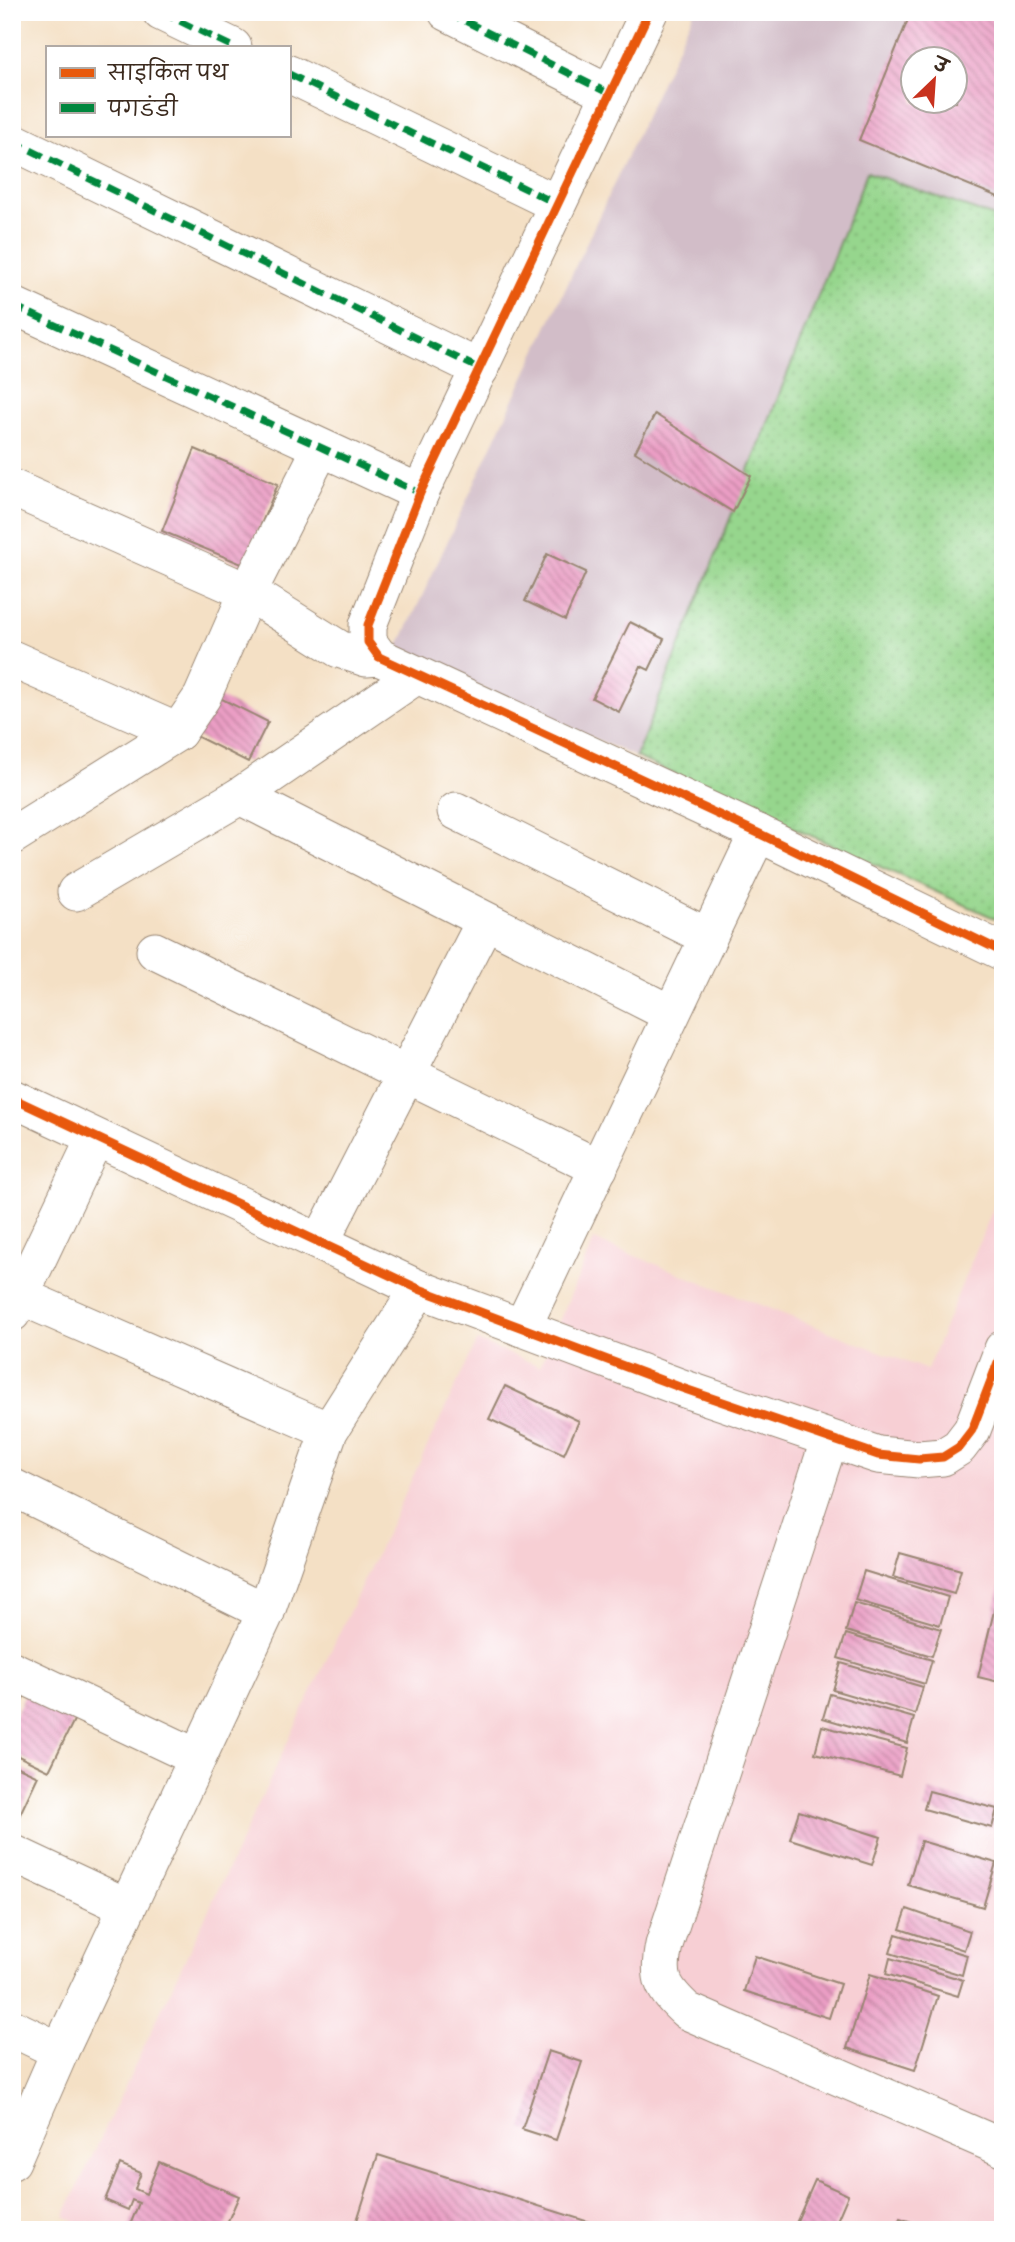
<svg xmlns="http://www.w3.org/2000/svg" width="1015" height="2242" font-family="'Gochi Hand','Playpen Sans Deva',sans-serif">
<defs>
<pattern id="green-dots" width="8" height="8" patternUnits="userSpaceOnUse" patternTransform="scale(1.75)"><rect width="8" height="8" fill="#96d68d"/><path d="M2 2h.1M6 6h.1" fill="none" stroke="#82b879" stroke-width="1.8" stroke-linecap="round"/></pattern>
<pattern id="building-back-hatch" width="6" height="6" patternUnits="userSpaceOnUse" patternTransform="scale(1.75)"><rect width="6" height="6" fill="#eb9ec5"/><path d="M-1 5l2 2M0 0l6 6M5-1l2 2" fill="none" stroke="#c0819f"/></pattern>
</defs>
<rect width="100%" height="100%" fill="#fff"/>
<filter id="ink" filterUnits="userSpaceOnUse"><feTurbulence type="fractalNoise" baseFrequency=".0143" numOctaves="2"/><feDisplacementMap in="SourceGraphic" scale="14" xChannelSelector="R" yChannelSelector="G"/><feConvolveMatrix kernelMatrix="1 2 1 2 8 2 1 2 1" color-interpolation-filters="sRGB"/></filter>
<filter id="wash" filterUnits="userSpaceOnUse"><feTurbulence type="fractalNoise" baseFrequency=".00686" numOctaves="4" result="noise"/><feDisplacementMap in="SourceGraphic" scale="28" xChannelSelector="R" yChannelSelector="G"/><feGaussianBlur stdDeviation="1.57" result="paint"/><feColorMatrix in="noise" values="0 0 0 0 0 0 0 0 0 0 0 0 0 0 0 0 0 1.4 0 .05"/><feComposite in="paint" operator="in"/></filter>
<g filter="url(#wash)">
<rect width="100%" height="100%" fill="#f4e0c5"/>
<polygon fill="#f7cfd4" points="1003,1184 1003,2230 92,2230 64,2216 477,1341 540,1366 594,1240 927,1370"/>
<path fill="#d2bdc8" fill-rule="evenodd" d="M694,12H1003V220L867,173L636,757L397,650ZM914,60H956V102H914Z"/>
<polygon fill="url(#green-dots)" stroke="#688056" stroke-width="2" points="867,172 1003,220 1003,922 636,757"/>
<g id="blocks">
<g fill="url(#building-back-hatch)" fill-rule="evenodd">
<path d="M911,12H1003V199L859,140ZM914,60H956V102H914Z"/>
<polygon points="655,414 751,476 733,512 635,452"/>
<polygon points="195,449 278,484 244,565 162,531"/>
<polygon points="547,554 586,572 565,620 525,601"/>
<polygon points="630,622 664,639 649,670 641,666 619,712 592,698"/>
<polygon points="216,696 268,722 248,762 196,736"/>
<polygon points="505,1386 579,1421 564,1454 489,1419"/>
<polygon points="900,1553 961,1570 954,1594 893,1577"/>
<polygon points="864,1571 948,1597 940,1625 855,1600"/>
<polygon points="1002,1578 1003,1578 1003,1683 978,1677"/>
<polygon points="854,1603 941,1629 932,1656 846,1631"/>
<polygon points="846,1634 932,1660 925,1684 838,1658"/>
<polygon points="841,1663 923,1687 915,1714 833,1690"/>
<polygon points="28,1688 78,1712 49,1771 12,1753 12,1721"/>
<polygon points="830,1694 914,1718 907,1743 823,1718"/>
<polygon points="822,1726 907,1748 900,1776 815,1753"/>
<polygon points="12,1764 38,1776 12,1831"/>
<polygon points="929,1791 997,1809 992,1828 924,1809"/>
<polygon points="799,1811 881,1837 872,1865 790,1839"/>
<polygon points="921,1841 996,1863 983,1907 908,1885"/>
<polygon points="907,1909 970,1931 964,1950 900,1929"/>
<polygon points="896,1934 967,1955 962,1975 890,1953"/>
<polygon points="755,1956 840,1984 829,2018 744,1991"/>
<polygon points="890,1958 963,1980 958,1996 886,1974"/>
<polygon points="870,1974 938,1996 915,2070 847,2048"/>
<polygon points="548,2051 582,2062 556,2140 522,2129"/>
<polygon points="378,2155 611,2229 610,2230 354,2230"/>
<polygon points="159,2162 239,2196 224,2230 128,2230 139,2203 132,2200 128,2210 105,2200 120,2164 141,2173 135,2189 146,2194"/>
<polygon points="815,2180 848,2195 833,2230 793,2230"/>
<polygon points="900,2218 931,2229 931,2230 895,2230"/>
</g>
</g>
</g>
<g filter="url(#ink)">
<use href="#blocks" fill-opacity="0" stroke="#988572" stroke-width="2"/>
<g fill="none" stroke-linecap="round" stroke-linejoin="round">
<g stroke="#988572" stroke-width="39">
<g id="minor">
<polyline points="161,12 233,47"/>
<polyline points="447,12 610,94"/>
<polyline points="649,12 420,493 368,625 368,642 379,657 758,833 1003,952"/>
<polyline points="289,74 557,204"/>
<polyline points="12,141 480,369"/>
<polyline points="12,305 420,493"/>
<polyline points="12,488 248,592 339,649 366,658 379,657"/>
<polyline points="12,659 178,732"/>
<polyline points="240,796 671,1014"/>
<polyline points="456,811 708,937"/>
<polyline points="12,836 178,732 202,697 248,592 321,448"/>
<polyline points="76,892 240,796 417,675"/>
<polyline points="155,951 599,1168"/>
<polyline points="12,1098 419,1289 682,1388 878,1455 919,1459 943,1457 959,1447 972,1430 1003,1349"/>
<polyline points="321,1241 485,921"/>
<polyline points="20,1296 329,1431"/>
<polyline points="12,1313 95,1138"/>
<polyline points="522,1328 758,833"/>
<path d="M829,1441L664,1945C657,1978 662,1988 687,2011L1003,2148"/>
<polyline points="12,1487 266,1612"/>
<polyline points="12,1670 196,1757"/>
<polyline points="12,1853 127,1907"/>
<polyline points="12,2028 60,2051"/>
<polyline points="12,2161 60,2051 266,1612 329,1431 419,1289"/>
</g>
</g>
<use href="#minor" stroke="#fff" stroke-width="37"/>
<g stroke="#00873e" stroke-width="7" stroke-dasharray="14 7" stroke-linecap="butt">
<polyline points="161,12 233,47"/>
<polyline points="447,12 610,94"/>
<polyline points="289,74 557,204"/>
<polyline points="12,141 480,369"/>
<polyline points="12,305 420,493"/>
</g>
<g stroke="#fff" stroke-width="13">
<g id="cycleway">
<polyline points="649,12 420,493 368,625 368,642 379,657 758,833 1003,952"/>
<polyline points="12,1098 419,1289 682,1388 878,1455 919,1459 943,1457 959,1447 972,1430 1003,1349"/>
</g>
</g>
<use href="#cycleway" stroke="#e8590c" stroke-width="9"/>
</g>
</g>
<rect width="1015" height="2242" fill="none" stroke="#fff" stroke-width="42"/>
<rect x="46" y="46" width="245" height="91" fill="#ffffff" stroke="#b1aaa5" stroke-width="2"/>
<rect x="60" y="68" width="35" height="10" fill="#e8590c" stroke="#b1aaa5" stroke-width="2"/>
<text x="108" y="80" font-size="21" fill="#3b2a1e">साइकिल पथ</text>
<rect x="60" y="103" width="35" height="10" fill="#00873e" stroke="#b1aaa5" stroke-width="2"/>
<text x="108" y="116" font-size="21" fill="#3b2a1e">पगडंडी</text>
<g transform="translate(934 80) rotate(25)"><circle r="33" fill="#ffffff" stroke="#b1aaa5" stroke-width="2"/>
<path d="M0-5L12 26L0 18L-12 26Z" fill="#c8321e"/>
<text y="-10" font-size="19" font-weight="bold" text-anchor="middle" fill="#3b2a1e">उ</text>
</g>
</svg>
